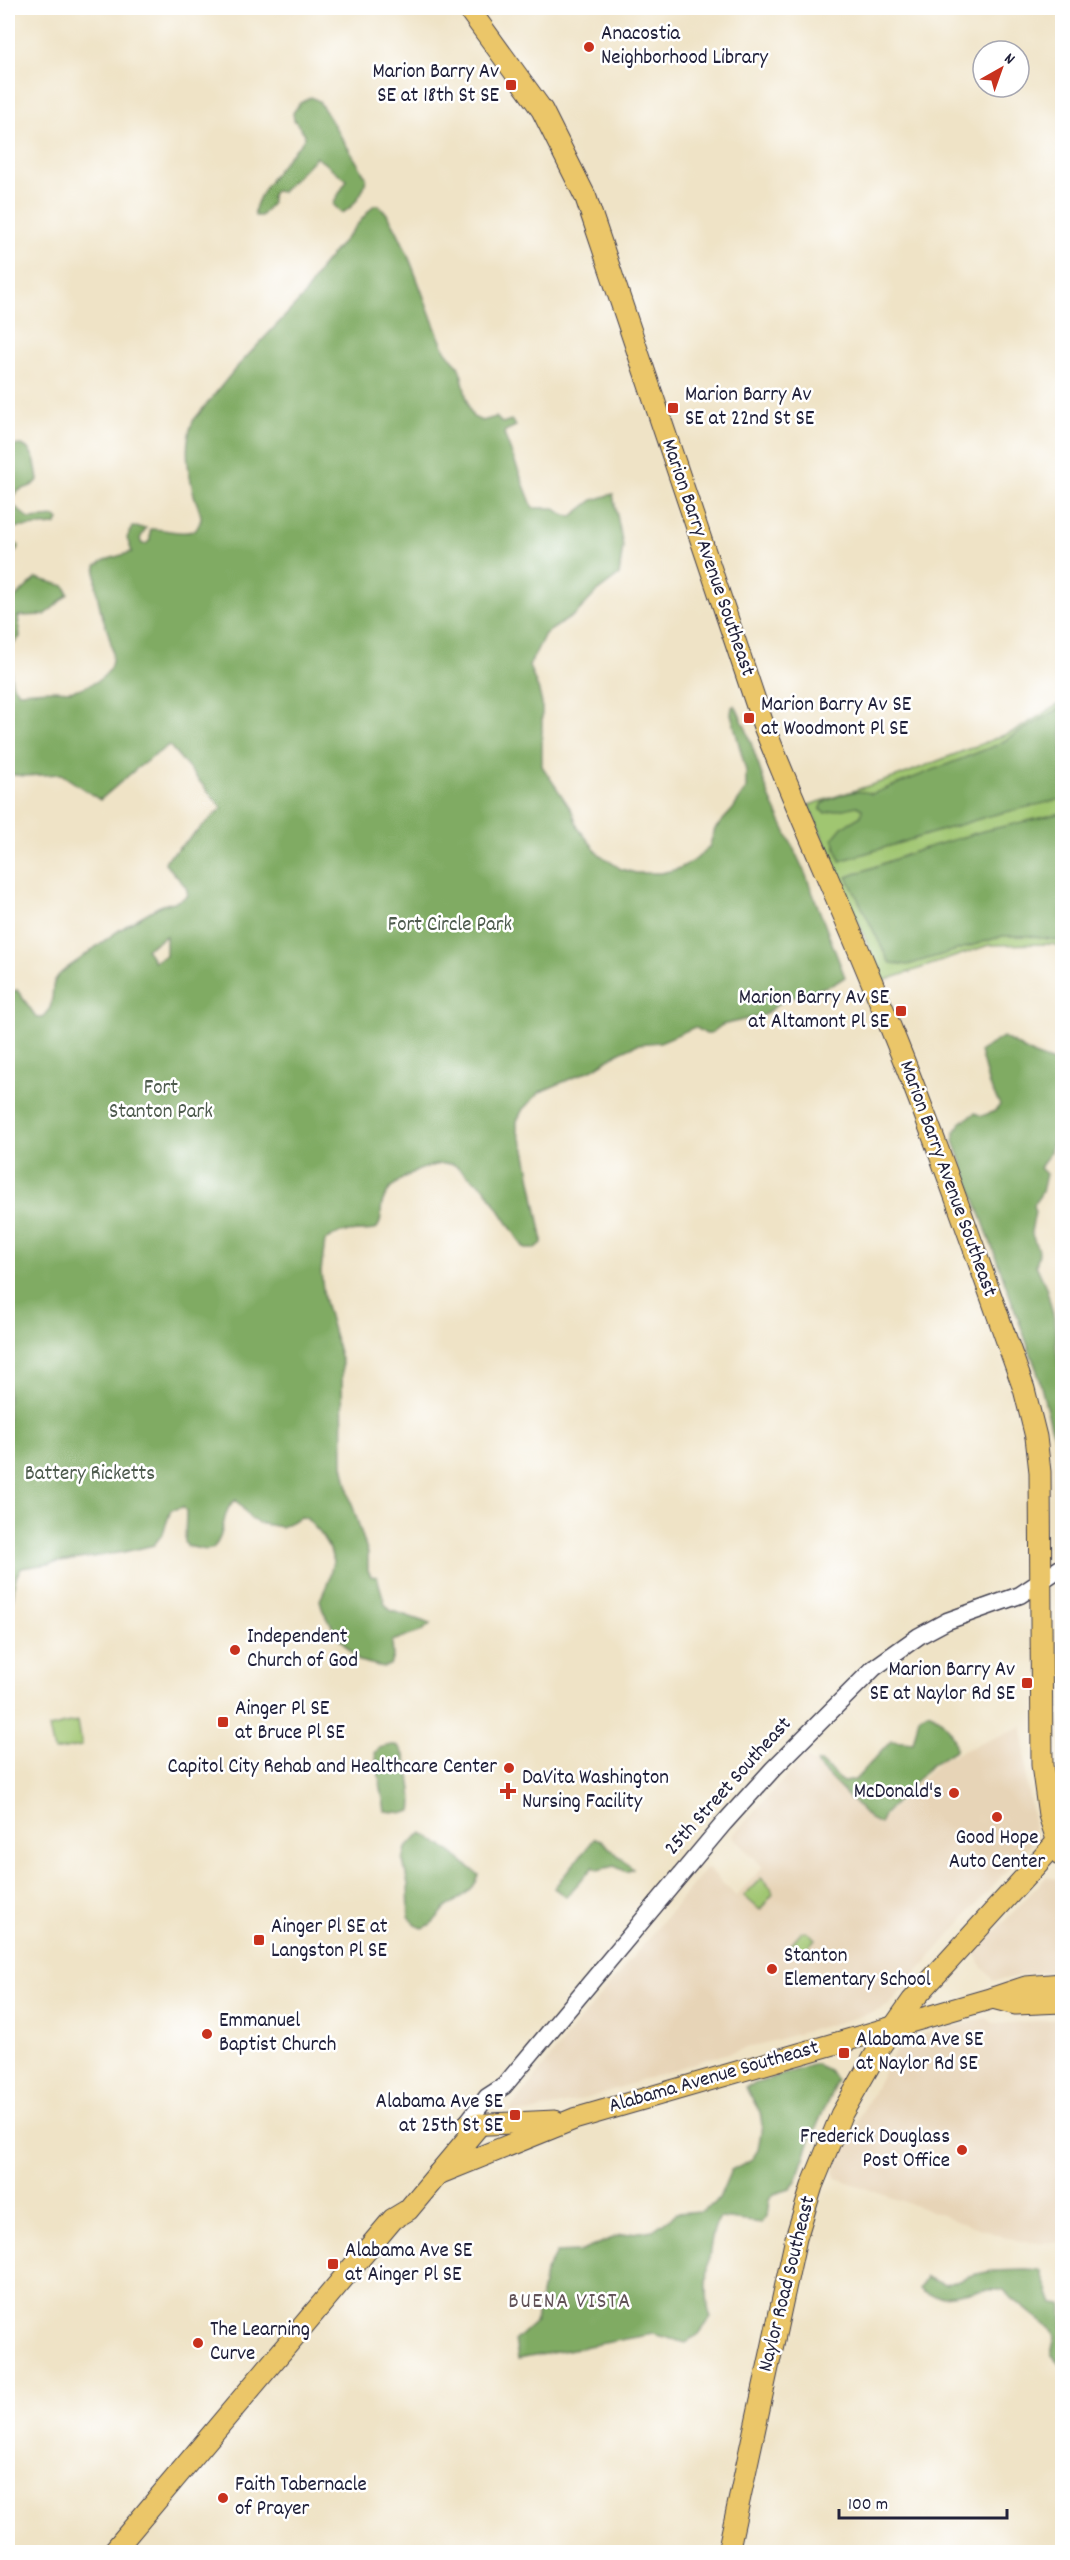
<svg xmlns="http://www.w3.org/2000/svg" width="1070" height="2560" font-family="Dekko,sans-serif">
<rect width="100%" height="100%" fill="#fff"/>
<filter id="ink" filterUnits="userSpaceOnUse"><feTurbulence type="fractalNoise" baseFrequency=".0167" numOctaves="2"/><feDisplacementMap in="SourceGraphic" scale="12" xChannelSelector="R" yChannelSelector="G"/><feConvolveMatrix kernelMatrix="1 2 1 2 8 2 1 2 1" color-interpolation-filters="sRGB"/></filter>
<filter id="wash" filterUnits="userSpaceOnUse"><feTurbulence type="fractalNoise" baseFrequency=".008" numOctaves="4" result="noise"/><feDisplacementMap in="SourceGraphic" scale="24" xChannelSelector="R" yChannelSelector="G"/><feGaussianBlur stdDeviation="1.35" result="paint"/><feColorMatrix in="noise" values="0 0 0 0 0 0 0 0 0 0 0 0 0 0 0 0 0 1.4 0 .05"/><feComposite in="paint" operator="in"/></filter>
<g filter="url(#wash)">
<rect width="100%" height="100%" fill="#efe3c6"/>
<g fill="#e7d4b7">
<polygon points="1023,1726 1027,1786 1034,1826 1033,1840 889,2005 875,2012 700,2061 594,2096 528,2113 509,2111 575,2026 707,1868 736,1896 763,1867 732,1836 805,1756 877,1824 941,1760"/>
<polygon points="1046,1877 1057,1879 1062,1887 1062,1971 1031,1974 993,1981 974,1954"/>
<polygon points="986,2018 995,2024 1062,2019 1062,2243 1024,2242 999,2235 836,2178 834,2170 855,2125 900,2043 936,2030"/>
</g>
<g fill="#a0c671" stroke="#617456" stroke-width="1.5">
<polygon points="1062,702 1062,947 1052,944 989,945 883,981 809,805 899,776 1017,730"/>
<polygon points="78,1721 82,1746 54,1751 49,1728"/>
<polygon points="761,1878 771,1888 773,1894 760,1910 744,1896"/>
<polygon points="801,1932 808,1932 815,1939 801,1955 790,1945"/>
</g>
<g fill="#80ab63" stroke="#51664f" stroke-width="1.5" fill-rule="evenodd">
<path d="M311,97L319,101L366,177C366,190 352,210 341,213L333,204L347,180L316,157L282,192L275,191L271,196L272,203L261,216H255C251,202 279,168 289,156C294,149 305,143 305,134L294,120L293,113L300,103Z"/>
<path d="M374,205H378C402,220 429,320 445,350C449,357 456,361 459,368C466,383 464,402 473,417L482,421L496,417L502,423L511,420L516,426L505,431L504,434L533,508H554L564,515L572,516L593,500L613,494L623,546L619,575L598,591L576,614L545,634L529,666L539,691L542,704V766L572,811L578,828L599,854L621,869L636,873H661L678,869L695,860L709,847L715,829L733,809L746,789V771L731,714L732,707L735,705L747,731L769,796L805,873L845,977L834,984L784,1000L764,1015L722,1025L710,1034H706L695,1027L660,1042L638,1044L620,1052L593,1069L540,1092L523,1109L517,1121V1130L525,1149L542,1237V1243L535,1249H525L522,1245L485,1188L453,1164C430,1162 389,1178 382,1204C380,1213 383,1224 375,1230C359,1232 338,1229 325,1241L321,1272L324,1298L342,1363L343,1465L350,1498L368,1553V1570L371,1576L377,1577L385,1604L390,1610L431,1624L420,1632L392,1641L393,1657L390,1665L383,1667L359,1661L341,1640L323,1611L320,1600L329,1580L333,1561L330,1549L320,1533L306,1518L301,1517L281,1527L258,1523L251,1519L236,1500C220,1510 227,1535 213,1548L206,1550L187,1546L185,1542L186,1511L183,1507L171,1510L163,1533L154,1545L124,1552L22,1568C10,1578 18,1597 8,1609V993L17,990L37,1018H43C59,1001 47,988 58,976C64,969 73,964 80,959C105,939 130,922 158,907C169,902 179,903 188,895L186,887L165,863L166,860L222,808L169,745L136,769L100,800L61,774L24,776L8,774V663L11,662C13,675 7,682 19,692C31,691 43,690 56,690C62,690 68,692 74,690C119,679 118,657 104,621C98,604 95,584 96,566L105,560L132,552L127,538L132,527L146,528L140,539L142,544H146L150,540V529C162,528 184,536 195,530C198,528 201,521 201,517C200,510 196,502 194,495C188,471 183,444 193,421L236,368L303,297L322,266ZM166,936V956L154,961L146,949Z"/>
<path d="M22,445C35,451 36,466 38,480C31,492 11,485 12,504L29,519L56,517L59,520L55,525L8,528V446Z"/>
<polygon points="8,538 19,546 14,554 8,554"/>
<polygon points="36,578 65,586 68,594 45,615 18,616 20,637 8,649 8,602 13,600"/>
<path d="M1062,707V799L989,816L840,861L833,838L842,827L861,816L862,809L857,806L825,813L820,810L823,803C838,795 857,787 872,794L997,745Z"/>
<polygon points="1062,813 1062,941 1029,936 1003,936 908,965 891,963 888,960 847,877 922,849 983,831"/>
<polygon points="1003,1037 1034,1055 1062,1065 1062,1123 1053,1137 1050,1152 1040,1168 1046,1174 1042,1192 1033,1206 1035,1212 1031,1232 1039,1253 1036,1265 1046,1287 1054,1318 1057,1355 1062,1387 1062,1441 1056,1439 1052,1430 1037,1371 954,1141 955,1132 960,1123 975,1113 982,1116 995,1111 1000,1105 989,1085 980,1051"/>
<path d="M928,1712C942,1717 956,1735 955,1750L930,1766L884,1815L880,1824L870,1819L817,1765V1762H821L843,1782L855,1780L891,1741L913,1743L919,1717Z"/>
<path d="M391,1745C395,1745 397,1744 400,1748C408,1758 415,1798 412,1811L405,1813L385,1811L375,1753L379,1748Z"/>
<path d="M423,1833L447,1849L479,1875C474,1892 458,1898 445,1909C437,1917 434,1924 423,1928L415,1925L409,1917L408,1884L403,1861L406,1848L416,1837Z"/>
<polygon points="595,1838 601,1840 633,1869 627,1872 614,1866 598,1870 593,1867 566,1897 554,1888"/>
<path d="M815,2064L829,2070L837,2080L808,2146L795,2183L790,2189L774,2194L769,2200L767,2216L762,2223L720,2218C708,2233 703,2302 711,2318L699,2334L686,2343L653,2334L518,2359L515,2340L536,2321L545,2273L556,2253L579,2252L620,2235L653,2230L677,2213L701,2211L714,2204L719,2198L731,2170L752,2159L758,2150L762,2125L760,2112L745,2087Z"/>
<path d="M1025,2270L1041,2271L1053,2304L1062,2305V2366L1051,2354L1055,2336L1053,2331L1003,2291C980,2284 935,2307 919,2289L926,2277L945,2285L972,2275L992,2271Z"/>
</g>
</g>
<g filter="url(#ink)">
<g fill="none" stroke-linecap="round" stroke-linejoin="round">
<g stroke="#413f50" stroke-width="19">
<polyline id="minor" points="465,2125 487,2097 504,2086 724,1823 773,1769 874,1668 919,1636 947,1621 1020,1595 1062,1567"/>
</g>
<g stroke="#413f50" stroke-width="23">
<g id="major">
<path d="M468,8L542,110L586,198L763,724C799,816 841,905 878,997C932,1126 977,1258 1024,1389L1036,1437L1040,1472L1042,1765L1049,1815L1062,1855"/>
<polyline points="993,1998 1016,2004 1062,2002"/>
<polyline points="467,2125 555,2121"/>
<polyline points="438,2174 574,2119 993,1998 1026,1987 1062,1984"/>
<polyline points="113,2552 393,2219 408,2210 480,2124"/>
<polyline points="728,2552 796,2238 812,2186 841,2115 881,2045 912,2001 1057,1842"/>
</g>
</g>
<use href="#minor" stroke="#fff" stroke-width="16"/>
<use href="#major" stroke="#ebc669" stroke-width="21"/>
</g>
</g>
<g fill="#c8321e" stroke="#fff" stroke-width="2">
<circle cx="589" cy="47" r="6"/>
<rect x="505" y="79" width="12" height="12" rx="3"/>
<rect x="667" y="402" width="12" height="12" rx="3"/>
<rect x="743" y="712" width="12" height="12" rx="3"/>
<rect x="895" y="1005" width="12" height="12" rx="3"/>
<circle cx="235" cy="1650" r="6"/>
<rect x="1021" y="1677" width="12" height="12" rx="3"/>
<rect x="217" y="1716" width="12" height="12" rx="3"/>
<circle cx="509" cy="1768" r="6"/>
<path d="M505 1782h6v6h6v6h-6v6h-6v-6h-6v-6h6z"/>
<circle cx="954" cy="1793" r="6"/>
<circle cx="997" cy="1817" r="6"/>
<rect x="253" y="1934" width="12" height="12" rx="3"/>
<circle cx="772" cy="1969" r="6"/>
<circle cx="207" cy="2034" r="6"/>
<rect x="838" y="2047" width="12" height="12" rx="3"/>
<rect x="509" y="2109" width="12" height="12" rx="3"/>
<circle cx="962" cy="2150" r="6"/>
<rect x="327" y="2258" width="12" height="12" rx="3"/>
<circle cx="198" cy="2343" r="6"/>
<circle cx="223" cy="2498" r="6"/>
</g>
<g text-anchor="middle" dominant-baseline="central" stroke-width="5" stroke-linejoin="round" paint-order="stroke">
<g font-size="21" fill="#22223b" stroke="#fff" text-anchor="start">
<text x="601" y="35">Anacostia<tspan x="601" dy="24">Neighborhood Library</tspan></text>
<text x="499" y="73" text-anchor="end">Marion Barry Av<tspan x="499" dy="24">SE at 18th St SE</tspan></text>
<text x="685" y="396">Marion Barry Av<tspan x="685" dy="24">SE at 22nd St SE</tspan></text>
<text x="761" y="706">Marion Barry Av SE<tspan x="761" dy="24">at Woodmont Pl SE</tspan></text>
<text x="889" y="999" text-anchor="end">Marion Barry Av SE<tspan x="889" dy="24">at Altamont Pl SE</tspan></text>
<text x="247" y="1638">Independent<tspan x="247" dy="24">Church of God</tspan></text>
<text x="1015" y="1671" text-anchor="end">Marion Barry Av<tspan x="1015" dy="24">SE at Naylor Rd SE</tspan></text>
<text x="235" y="1710">Ainger Pl SE<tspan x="235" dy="24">at Bruce Pl SE</tspan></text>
<text x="497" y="1768" text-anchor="end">Capitol City Rehab and Healthcare Center</text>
<text x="522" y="1779">DaVita Washington<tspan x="522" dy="24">Nursing Facility</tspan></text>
<text x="942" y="1793" text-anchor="end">McDonald's</text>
<text x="997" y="1839" text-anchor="middle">Good Hope<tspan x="997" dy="24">Auto Center</tspan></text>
<text x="271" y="1928">Ainger Pl SE at<tspan x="271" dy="24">Langston Pl SE</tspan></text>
<text x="784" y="1957">Stanton<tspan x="784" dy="24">Elementary School</tspan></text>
<text x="219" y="2022">Emmanuel<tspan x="219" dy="24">Baptist Church</tspan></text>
<text x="856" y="2041">Alabama Ave SE<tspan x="856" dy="24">at Naylor Rd SE</tspan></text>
<text x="503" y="2103" text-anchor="end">Alabama Ave SE<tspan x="503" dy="24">at 25th St SE</tspan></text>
<text x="950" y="2138" text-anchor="end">Frederick Douglass<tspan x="950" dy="24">Post Office</tspan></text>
<text x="345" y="2252">Alabama Ave SE<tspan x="345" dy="24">at Ainger Pl SE</tspan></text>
<text x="210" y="2331">The Learning<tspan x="210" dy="24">Curve</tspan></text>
<text x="235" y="2486">Faith Tabernacle<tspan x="235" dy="24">of Prayer</tspan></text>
</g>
<g font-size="21" fill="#22223b" stroke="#fff">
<text transform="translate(707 558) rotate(71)">Marion Barry Avenue Southeast</text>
<text transform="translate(947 1179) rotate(70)">Marion Barry Avenue Southeast</text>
<text transform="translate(729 1787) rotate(-48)">25th Street Southeast</text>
<text transform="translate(714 2078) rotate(-16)">Alabama Avenue Southeast</text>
<text transform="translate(788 2284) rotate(-76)">Naylor Road Southeast</text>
</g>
<g font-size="21" fill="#4e5b4e" stroke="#fff">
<text x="450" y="926">Fort Circle Park</text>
<text x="161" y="1089">Fort<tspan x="161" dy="24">Stanton Park</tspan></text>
<text x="90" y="1475">Battery Ricketts</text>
</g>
<g font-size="22" letter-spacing="1.5" fill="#625358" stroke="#fff">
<text x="570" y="2302">BUENA VISTA</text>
</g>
</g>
<rect width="1070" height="2560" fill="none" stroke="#fff" stroke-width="30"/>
<g transform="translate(1001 69) rotate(40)"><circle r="28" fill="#ffffff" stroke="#a7a7b1" stroke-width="1.5"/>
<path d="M0-4.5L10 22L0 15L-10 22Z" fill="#c8321e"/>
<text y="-9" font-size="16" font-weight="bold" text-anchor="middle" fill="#22223b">N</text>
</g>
<path d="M839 2509v9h168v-9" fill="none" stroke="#22223b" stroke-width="3"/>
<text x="848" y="2509" font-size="18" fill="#22223b" stroke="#ffffff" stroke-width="4.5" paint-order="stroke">100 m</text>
</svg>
